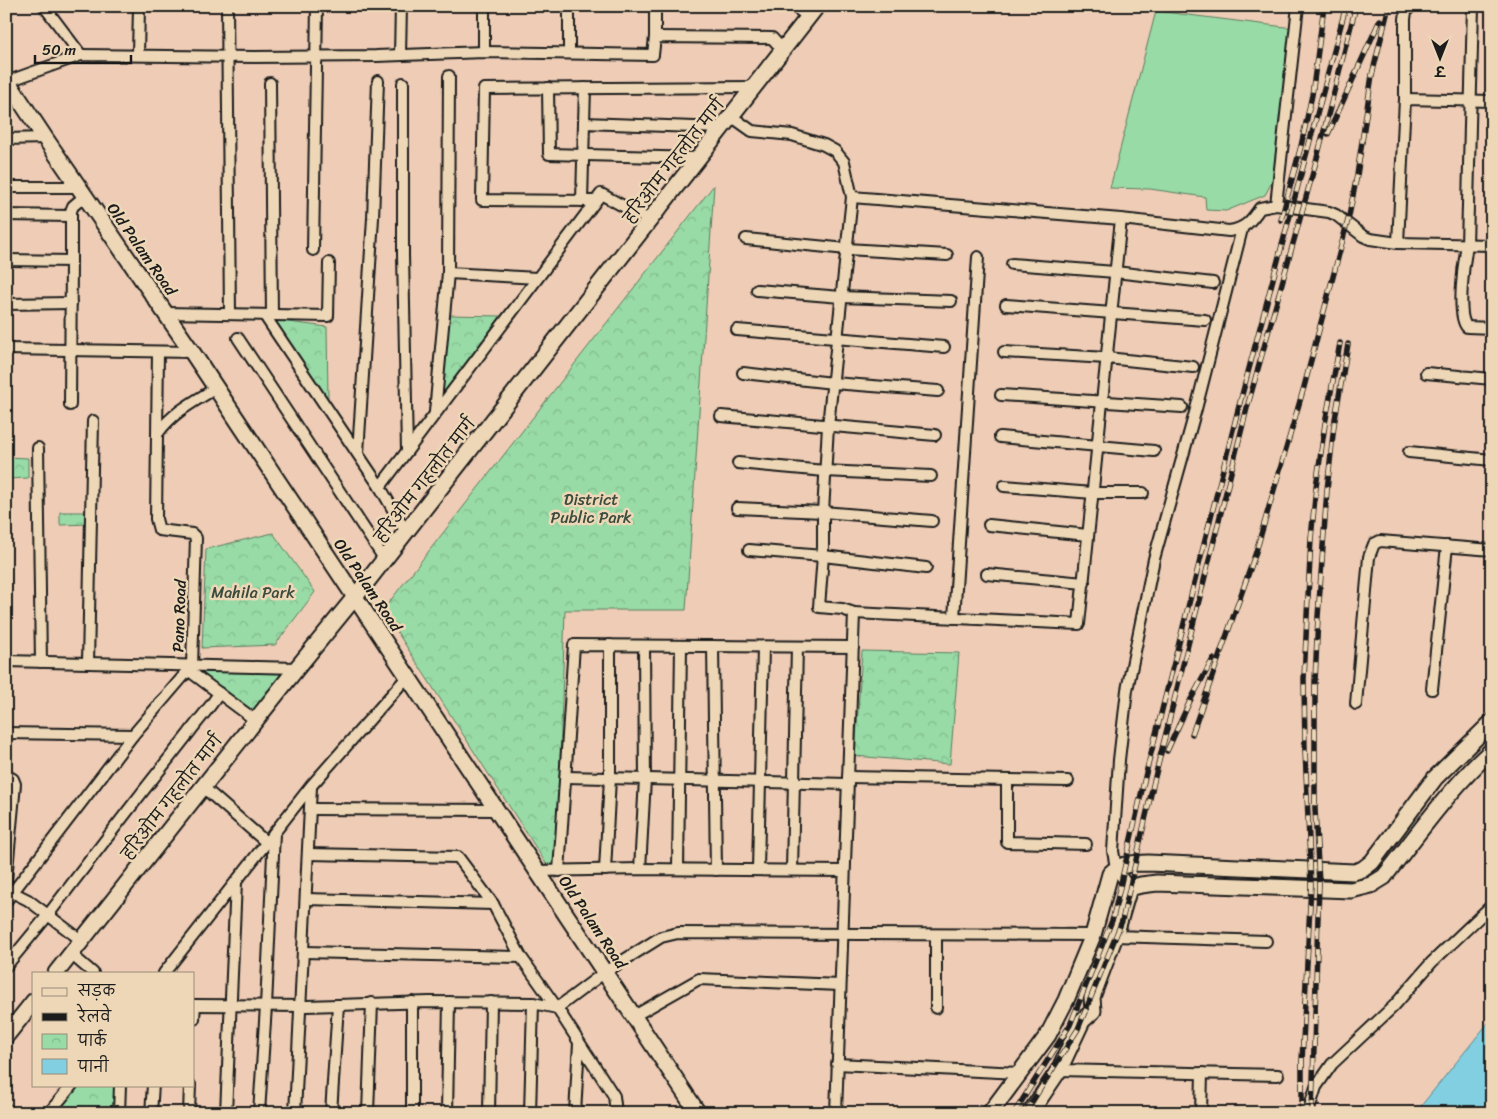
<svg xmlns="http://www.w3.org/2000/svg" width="1498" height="1119" font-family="Sriracha,'Playpen Sans Deva',sans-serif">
<defs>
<pattern id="park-crowns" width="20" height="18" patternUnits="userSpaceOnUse" patternTransform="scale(1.25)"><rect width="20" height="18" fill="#98dba6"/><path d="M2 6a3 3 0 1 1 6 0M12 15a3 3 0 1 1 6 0" fill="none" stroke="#82bb8e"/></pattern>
</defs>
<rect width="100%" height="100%" fill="#eeccb5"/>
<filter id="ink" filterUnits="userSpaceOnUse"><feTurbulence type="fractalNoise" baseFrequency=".02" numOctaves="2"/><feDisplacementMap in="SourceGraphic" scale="10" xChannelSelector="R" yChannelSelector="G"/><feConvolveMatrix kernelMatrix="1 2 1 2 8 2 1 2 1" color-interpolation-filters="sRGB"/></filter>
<g filter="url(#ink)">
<g fill="url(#park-crowns)" stroke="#5a7c61">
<polygon points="714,185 686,610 565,610 556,879 383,610"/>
<polygon points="447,315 502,316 439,402"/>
<polygon points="273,320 327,327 328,399"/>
<polygon points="6,457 28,458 28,478 6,479"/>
<polygon points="60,512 89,512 89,524 60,525"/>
<polygon points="273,533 315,592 275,645 202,648 206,549"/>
<polygon points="862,651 959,653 950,764 855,756"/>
<polygon points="195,670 284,673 255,712"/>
<polygon points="79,1085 115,1085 114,1113 56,1113"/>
</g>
<polygon fill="#98dba6" stroke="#5a7c61" points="1156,11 1293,28 1282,132 1274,178 1265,195 1226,211 1206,210 1205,197 1150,189 1110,188"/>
<polygon fill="#81cfe0" stroke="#598792" points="1492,1018 1492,1113 1419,1113 1421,1106"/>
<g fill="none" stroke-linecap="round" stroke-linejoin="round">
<g stroke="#1c1c1c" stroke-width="14">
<g id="street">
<polyline points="44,6 81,55"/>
<polyline points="227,6 230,314"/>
<polyline points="569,6 569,53"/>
<polyline points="793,6 809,17"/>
<path d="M1473,6L1467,245C1464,261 1456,316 1467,327L1492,328"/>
<polyline points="655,37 655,6"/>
<polyline points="484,52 484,6"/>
<polyline points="138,55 139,6"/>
<polyline points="400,55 401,6"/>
<polyline points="6,82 81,55 254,57 376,56 484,52 653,55 655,37 772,38 783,50"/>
<polyline points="270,83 272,316"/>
<polyline points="403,83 403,255 407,451"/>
<polyline points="548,88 549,154 698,158"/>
<polyline points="1405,99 1405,19 1406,12 1410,6"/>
<polyline points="731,116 752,131 792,135 824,145 835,151 844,162 852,197 828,426 823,512 823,556 819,607 842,609 854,613 1079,624 1121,219"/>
<polyline points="584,123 585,88"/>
<polyline points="6,139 45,138"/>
<polyline points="6,187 78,187"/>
<path d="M852,197L1121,219L1229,231C1245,229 1251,221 1260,208L1276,205L1329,212L1336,215L1363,236L1370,239L1398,243L1492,245"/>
<polyline points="582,201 584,123 722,128"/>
<polyline points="595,201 482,200 484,89 754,87"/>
<polyline points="1276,205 1298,6"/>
<polyline points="6,215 71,216"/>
<polyline points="746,239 847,249 947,255"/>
<polyline points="1398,243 1405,99 1492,101"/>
<polyline points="313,250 317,6"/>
<polyline points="6,260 71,261 70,405"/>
<polyline points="71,261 71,211 73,206 85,196"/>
<polyline points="1012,264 1115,272 1213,283"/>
<polyline points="448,273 537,278"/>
<polyline points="757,290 841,297 951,301"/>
<polyline points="6,304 71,303"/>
<polyline points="1006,305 1205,320"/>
<polyline points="166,313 328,316 329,263"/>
<polyline points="265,316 380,487 406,532"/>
<polyline points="737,330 944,347"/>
<polyline points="238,338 385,560"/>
<polyline points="6,349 192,352"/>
<polyline points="1004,352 1107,358 1193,367"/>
<polyline points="743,373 833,383 938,391"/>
<polyline points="1426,373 1492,379"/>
<polyline points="1001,395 1182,407"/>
<polyline points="435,412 448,273 449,76"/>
<polyline points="721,416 935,435"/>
<path d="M158,433C173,412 195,401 216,388"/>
<polyline points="1000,437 1154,451"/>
<polyline points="38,448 41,662"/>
<polyline points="1409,452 1492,460"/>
<polyline points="358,453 373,218 378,81"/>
<polyline points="738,463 825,471 931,476"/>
<polyline points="1004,486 1093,493 1143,493"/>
<polyline points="380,487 601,194 649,220"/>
<polyline points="737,508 823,512 932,521"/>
<polyline points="989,525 1088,535"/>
<polyline points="749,550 823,556 926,568"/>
<polyline points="987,574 1084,583"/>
<polyline points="954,618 978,257"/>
<polyline points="713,646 716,870"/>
<polyline points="6,661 297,668"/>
<polyline points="88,663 93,421"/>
<polyline points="188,670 255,720"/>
<polyline points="1432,689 1447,546"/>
<polyline points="1356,704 1369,557 1374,544 1380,541 1492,550"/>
<polyline points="6,733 133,735"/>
<polyline points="6,775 13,779 15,784 6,880"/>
<polyline points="566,777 848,784"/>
<polyline points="848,777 1068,781"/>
<polyline points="1007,780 1007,842 1086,844"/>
<polyline points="203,787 267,843"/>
<polyline points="310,809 497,810"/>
<polyline points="308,854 458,857 493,904 521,957 557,1008 614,1096 616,1113"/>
<polyline points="640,869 645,779 644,646"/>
<polyline points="678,869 681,646"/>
<polyline points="605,870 610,778 610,645"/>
<polyline points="758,870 763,647"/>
<polyline points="792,870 797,647"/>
<polyline points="538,871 640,869 844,871"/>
<polyline points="559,871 574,645 853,647"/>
<polyline points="1129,888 1116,868 1113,851 1119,760 1127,690 1154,559 1196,409 1242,229"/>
<polyline points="6,889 28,900 81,940"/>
<polyline points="306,899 493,904"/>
<polyline points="6,901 133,735 192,666 196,538 192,534 159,530 156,519 158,352"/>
<path d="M48,915C80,873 112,831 144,790C159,771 174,752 189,733C199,719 210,708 219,693"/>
<polyline points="936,935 936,1008"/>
<polyline points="1115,936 1266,941"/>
<polyline points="304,952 521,957"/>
<polyline points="71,954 93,973"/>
<polyline points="6,966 48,915"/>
<polyline points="164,973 311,786 408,676"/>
<polyline points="412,1002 412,1113"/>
<polyline points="194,1005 307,1006 429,1002 533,1003 557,1008 605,972 661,937 678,933 1093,935"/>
<polyline points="634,1016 699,979 840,985"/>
<polyline points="194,1019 195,1005"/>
<polyline points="837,1064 1019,1073"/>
<polyline points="1059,1070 1278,1075"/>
<polyline points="6,1109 11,1113"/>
<polyline points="49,1113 72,1085"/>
<polyline points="119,1113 120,1085"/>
<polyline points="151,1113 153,1085"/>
<polyline points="189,1113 190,1085"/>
<polyline points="226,1113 236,882"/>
<polyline points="259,1113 266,1006 274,833"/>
<polyline points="295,1113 311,787"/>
<polyline points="331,1113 338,1005"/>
<polyline points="368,1113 372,1003"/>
<polyline points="447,1113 449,1002"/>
<polyline points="489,1113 491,1002"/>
<polyline points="530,1113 533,1003"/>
<polyline points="575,1113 579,1043"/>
<polyline points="836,1113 854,613"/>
<polyline points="1201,1113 1202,1073"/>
<polyline points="1308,1113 1316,1087 1332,1064 1394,1006 1432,962 1492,905"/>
</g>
</g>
<g stroke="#1c1c1c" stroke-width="19">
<g id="secondary">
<polyline points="6,79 45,138 192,352 698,1113"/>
<polyline points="56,973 297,668 355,597 817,6"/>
<polyline points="6,1036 34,1001"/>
<path d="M990,1113L1048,1035L1066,1000L1093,935L1110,874C1121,863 1134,863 1148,863L1354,872L1363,869L1372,862L1435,778L1492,722"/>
<path d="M1030,1113L1059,1070L1082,1021L1093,1011L1092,997L1115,936L1129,888L1141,885L1157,883L1351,890L1371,885L1384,877C1418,834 1451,787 1492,750"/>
</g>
</g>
<use href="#street" stroke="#edd7b6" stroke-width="10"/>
<use href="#secondary" stroke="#edd7b6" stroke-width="15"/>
<g stroke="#1c1c1c" stroke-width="5.5">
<g id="rail">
<polyline points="1328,134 1380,20"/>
<polyline points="1281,220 1301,146 1312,95 1324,6"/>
<polyline points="1192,734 1255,555 1304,387 1349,216 1357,175 1372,75 1389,6"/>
<polyline points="1167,751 1190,701 1213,659"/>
<polyline points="1014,1113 1070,1025 1113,918 1145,777 1239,406 1346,6"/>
<polyline points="1025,1113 1078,1029 1122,921 1154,781 1247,408 1317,158 1356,6"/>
<polyline points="1302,1113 1302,1061 1311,885 1305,750 1304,679 1307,616 1311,539 1316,487 1325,424 1340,343"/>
<polyline points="1312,1113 1319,884 1315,809 1315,681 1318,617 1327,490 1334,425 1348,344"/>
</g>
</g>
<use href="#rail" stroke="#edd7b6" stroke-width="4" stroke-dasharray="11" stroke-linecap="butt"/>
</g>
</g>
<g text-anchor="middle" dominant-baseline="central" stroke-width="5" stroke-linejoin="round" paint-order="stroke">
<g font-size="16" fill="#1c1c1c" stroke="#edd7b6">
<text transform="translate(674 161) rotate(-52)">हरिओम गहलोत मार्ग</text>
<text transform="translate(142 249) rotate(55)">Old Palam Road</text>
<text transform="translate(425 480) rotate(-52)">हरिओम गहलोत मार्ग</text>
<text transform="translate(368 585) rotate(56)">Old Palam Road</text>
<text transform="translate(179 616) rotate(-88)">Pano Road</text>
<text transform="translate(172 797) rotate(-52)">हरिओम गहलोत मार्ग</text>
<text transform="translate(593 922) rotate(56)">Old Palam Road</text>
</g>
<g font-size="16" fill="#3b4c3e" stroke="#edd7b6">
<text x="591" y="499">District<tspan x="591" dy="18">Public Park</tspan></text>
<text x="253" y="592">Mahila Park</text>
</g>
</g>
<rect width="1498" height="1119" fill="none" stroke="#edd7b6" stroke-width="25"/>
<rect x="12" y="12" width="1473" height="1094" fill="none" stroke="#1c1c1c" stroke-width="2" filter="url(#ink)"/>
<rect x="32" y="972" width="162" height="115" fill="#edd7b6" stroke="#998c78"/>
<rect x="42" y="988" width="25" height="8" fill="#edd7b6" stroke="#998c78"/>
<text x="78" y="996" font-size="15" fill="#1c1c1c">सड़क</text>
<rect x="42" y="1013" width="25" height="8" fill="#1c1c1c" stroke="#998c78"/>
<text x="78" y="1022" font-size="15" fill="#1c1c1c">रेलवे</text>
<rect x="42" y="1034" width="25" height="15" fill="url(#park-crowns)" stroke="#998c78"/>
<text x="78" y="1046" font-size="15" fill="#1c1c1c">पार्क</text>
<rect x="42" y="1059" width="25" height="15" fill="#81cfe0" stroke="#998c78"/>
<text x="78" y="1072" font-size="15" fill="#1c1c1c">पानी</text>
<g transform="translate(1440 58) rotate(180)" stroke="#edd7b6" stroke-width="4" paint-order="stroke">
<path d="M0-4L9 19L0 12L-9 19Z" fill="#1c1c1c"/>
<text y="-8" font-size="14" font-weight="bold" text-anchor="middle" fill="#1c1c1c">उ</text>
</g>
<path d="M35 55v8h96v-8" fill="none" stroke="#1c1c1c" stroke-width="2.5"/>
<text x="42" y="55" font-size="15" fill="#1c1c1c" stroke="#edd7b6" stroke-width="4" paint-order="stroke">50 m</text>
</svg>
